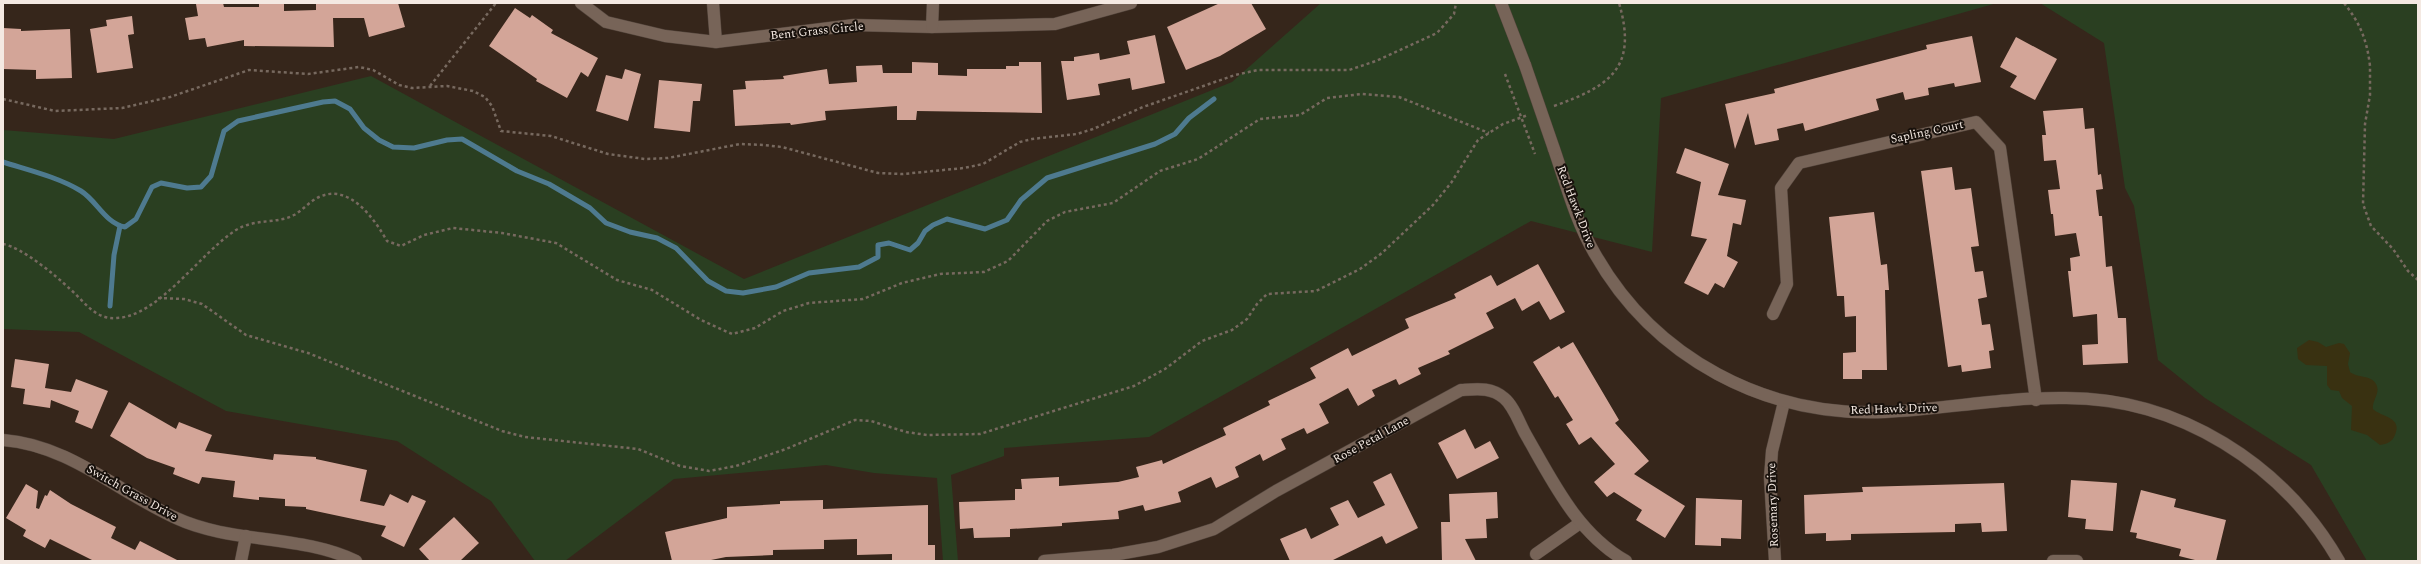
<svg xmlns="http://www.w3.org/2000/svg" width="2421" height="564" font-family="Spectral,serif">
<rect width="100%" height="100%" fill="#36261b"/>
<g fill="#2a3f21">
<polygon points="1321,3 1997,3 1661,98 1652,252 1531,221 1149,437 1004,448 1004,456 951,475 958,561 943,561 937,478 874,473 826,465 674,479 565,561 535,561 491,501 397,441 226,411 79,332 4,329 3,340 3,130 114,139 371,76 744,279 1232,82"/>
<polygon points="2040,3 2418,3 2418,561 2367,561 2311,465 2205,398 2158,360 2134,206 2125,188 2104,43"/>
</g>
<path fill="#393111" d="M2309,340L2318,342L2326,347L2339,343L2344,344L2350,353L2348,364L2350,372C2357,378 2372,375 2376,384C2381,393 2372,400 2373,409C2381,417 2403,417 2395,435C2392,442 2387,444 2380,445L2367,435L2351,430L2352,406L2342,398L2339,391L2331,390L2327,385V366L2306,365L2298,359L2297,348Z"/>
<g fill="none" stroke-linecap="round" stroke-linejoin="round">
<g stroke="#4e7a8f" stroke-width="5">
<path d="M3,162C28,170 58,177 81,191C97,201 105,223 125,227L136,219L152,187L161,183L187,188L201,187L211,176L224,131L238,121L323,102L335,101L350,109L364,128L379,140L393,147L414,148L447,140L462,139L517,171L549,184L590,208L606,223L630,232L657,238L676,248L708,281L726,291L743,293L776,287L809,273L859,267L878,257V245L889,243L910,250L918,243L925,231L933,225L947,219L985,229L1007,220L1021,200L1047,178L1155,144L1175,134L1189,118L1214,99"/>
<polyline points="110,306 114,255 120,226"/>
</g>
</g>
<g fill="#d3a598">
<polygon points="223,3 224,7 259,7 259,3 284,3 284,11 316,10 316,3 398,3 405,27 369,37 364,18 333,18 334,47 244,46 244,40 207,47 205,38 189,40 185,18 198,16 196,4"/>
<polygon points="1220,3 1251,3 1266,29 1220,56 1186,70 1167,27"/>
<polygon points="515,8 530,18 532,15 553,30 551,33 598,58 588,77 581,72 567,98 536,81 537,79 489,46"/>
<polygon points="132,16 134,34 128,35 133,68 97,73 90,29 107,26 106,20"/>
<polygon points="3,28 21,29 21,31 70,29 72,78 36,79 36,70 3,69"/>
<polygon points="1155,35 1165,83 1132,90 1130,78 1098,84 1100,95 1067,100 1061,61 1074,61 1074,57 1099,53 1100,60 1130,54 1127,41"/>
<polygon points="1972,36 1981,82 1955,87 1954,83 1928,88 1929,95 1905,100 1903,92 1876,99 1879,110 1805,131 1803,123 1777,129 1779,140 1755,145 1748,113 1735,149 1725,104 1775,93 1774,89 1927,49 1926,45"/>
<polygon points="2016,37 2057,59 2035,100 2010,87 2017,76 2000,67"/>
<polygon points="912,62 938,63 938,75 967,76 967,69 1006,69 1006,66 1019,66 1019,62 1041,62 1042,113 917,111 916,120 897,120 897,106 825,111 826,120 791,125 790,123 735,126 733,90 746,89 745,81 784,79 783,76 827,69 829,84 857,82 856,66 882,65 883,73 912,73"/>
<polygon points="625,69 641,74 628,121 596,111 606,75 622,79"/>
<polygon points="659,80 702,84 700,101 693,101 690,132 654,128"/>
<polygon points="2083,108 2085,129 2094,128 2098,175 2101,174 2103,189 2096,190 2099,216 2102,216 2106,267 2112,266 2118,318 2126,318 2128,363 2083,365 2082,345 2098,344 2097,314 2073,317 2068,271 2071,271 2070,258 2080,256 2076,233 2055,236 2053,214 2051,214 2048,190 2060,189 2056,160 2044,161 2042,135 2046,135 2043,111"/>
<polygon points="1685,148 1729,164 1718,195 1746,200 1741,225 1733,223 1727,256 1738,262 1724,288 1715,283 1708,295 1684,283 1707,239 1691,236 1701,182 1676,173"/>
<polygon points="1952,167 1955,190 1971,188 1979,246 1971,247 1975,272 1983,271 1987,297 1978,299 1982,325 1990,324 1994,350 1989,351 1991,368 1962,372 1961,365 1948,367 1921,171"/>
<polygon points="1874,212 1881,265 1887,264 1889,290 1885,290 1887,370 1862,370 1862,379 1843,379 1843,353 1856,352 1856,316 1845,317 1844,296 1837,296 1829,217"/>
<polygon points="1538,264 1565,312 1550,320 1539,301 1522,311 1515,298 1486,313 1494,328 1448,351 1450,354 1418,368 1421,374 1399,385 1396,379 1372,390 1375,396 1358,406 1348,388 1319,404 1329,423 1307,434 1304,428 1281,439 1286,449 1263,461 1260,454 1235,467 1239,477 1216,488 1211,477 1178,492 1181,502 1145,511 1143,505 1118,511 1119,519 1062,523 1062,526 1010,529 1010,537 974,538 973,528 960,529 959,502 1015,500 1015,489 1022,489 1021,479 1059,477 1059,486 1118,482 1139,477 1136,467 1162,460 1163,464 1226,435 1223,428 1270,405 1268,401 1316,378 1310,368 1348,348 1352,356 1409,328 1405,319 1456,298 1454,294 1491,275 1497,286"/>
<polygon points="1573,342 1619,420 1615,423 1649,461 1634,474 1685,506 1665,538 1636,520 1642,510 1614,492 1607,497 1594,482 1615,464 1591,437 1579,445 1566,424 1573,420 1558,396 1555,398 1533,362 1559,346 1561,349"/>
<polygon points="15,359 49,364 45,388 71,392 76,379 108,391 92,429 75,422 79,411 51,400 50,408 23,404 25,389 11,387"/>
<polygon points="129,402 176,429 179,422 212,435 205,451 273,460 274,454 316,457 316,459 367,470 360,501 384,506 390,494 408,503 412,495 426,501 404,547 381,536 386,526 306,509 306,507 285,506 285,499 259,497 259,500 233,497 235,481 202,477 199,484 173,474 175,468 147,458 110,436"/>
<polygon points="1465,429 1475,449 1490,441 1499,458 1457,479 1438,443"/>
<polygon points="1391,473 1418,528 1386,544 1382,536 1331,561 1290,561 1280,539 1306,528 1311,539 1339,525 1330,508 1348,500 1358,518 1385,505 1373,482"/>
<polygon points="2071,480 2117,483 2113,531 2085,529 2086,519 2068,517"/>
<polygon points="2004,483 2007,531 1982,532 1981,523 1955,524 1955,532 1851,534 1851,540 1826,541 1826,533 1805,534 1804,495 1863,492 1862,487"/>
<polygon points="26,484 38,491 36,508 39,509 45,495 47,496 50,490 71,504 116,527 111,538 135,550 140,541 179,561 94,561 50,539 45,548 23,536 26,530 6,518"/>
<polygon points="2141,490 2176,499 2174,507 2226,520 2216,561 2199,561 2179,556 2181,549 2136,538 2137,533 2130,532"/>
<polygon points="1497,492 1498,518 1486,519 1487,538 1465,539 1476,561 1442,561 1441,522 1450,522 1449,494"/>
<polygon points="1696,498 1742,500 1741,539 1721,538 1721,546 1695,545"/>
<polygon points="823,500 823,509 928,505 928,545 935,545 935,561 892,561 892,554 857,555 857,539 824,540 824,549 773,550 773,555 726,557 706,561 672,561 665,532 727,518 727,507 780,504 780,501"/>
<polygon points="454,517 479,543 460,561 430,561 419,549"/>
</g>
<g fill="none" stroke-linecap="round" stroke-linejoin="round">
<g stroke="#51433a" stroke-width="13">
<g id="minor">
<polyline points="581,3 606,22 665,36 716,42 854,25 932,27 1055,24 1131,3"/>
<polyline points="713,3 716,42"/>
<polyline points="932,27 933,3"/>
<polyline points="1773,314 1787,284 1781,188 1799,163 1976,122 2000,148 2036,400"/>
<path d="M3,440C69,445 118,492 176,518C232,544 300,534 356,561"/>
<polyline points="1536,554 1580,523"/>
<polyline points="241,561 246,536"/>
<path d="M1044,561L1113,555L1158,547L1214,529L1276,491L1461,390C1478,389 1491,387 1504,398C1514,406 1520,425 1526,435C1553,482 1577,533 1626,561"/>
<polyline points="1775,561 1770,478 1772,451 1784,402"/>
<polyline points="2053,561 2077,561"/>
</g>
</g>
<g stroke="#51433a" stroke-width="13">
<g id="tertiary">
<polyline points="1501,3 1525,65"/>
<path d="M1554,149C1566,184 1576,222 1595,254C1654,358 1765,417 1885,412C1945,409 2005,397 2066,398C2179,398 2283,464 2339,561"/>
</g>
</g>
<g stroke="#77695f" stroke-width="2.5" stroke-dasharray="3 3" stroke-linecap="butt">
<path d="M2344,3C2360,23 2367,40 2370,66V95L2365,124L2363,204L2371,226L2393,249L2408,271L2418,280"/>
<polyline points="430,86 496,3"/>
<polyline points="3,99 55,111 122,108 170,97 249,70 308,74 359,67 373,70 399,85 412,88 447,86 473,91 485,97 492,106 501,131 551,136 608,154 645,159 668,158 740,144 763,145 782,147 878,173 903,174 964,168 983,164 1020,142 1032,139 1077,134 1093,129 1143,107 1235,75 1258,70 1349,70 1376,61 1437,33 1454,14 1456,3"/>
<path d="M1554,106C1610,86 1638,68 1619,3"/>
<path d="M3,244C23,248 55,275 70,289C85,302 95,320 117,318C159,316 200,253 236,230C256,218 278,224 294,215C303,210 310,201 319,197C349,183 374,218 387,241L401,246L424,235L453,228L502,233L556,243L617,280L652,290L701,320L732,334L755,328L783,311L809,303L863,299L902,283L940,274L984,272L1008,261L1047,221L1065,212L1113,203L1160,171L1198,159L1260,119L1300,115L1327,98L1362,94L1399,97L1489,133"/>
<polyline points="158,298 184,299 202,304 246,335 308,353 502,431 525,437 638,449 680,466 709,471 736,466 786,449 855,420 871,421 906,432 927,435 980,434 999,428 1134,386 1165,369 1202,341 1232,330 1247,319 1257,304 1267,294 1316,291 1360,269 1382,253 1433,205 1451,183 1478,140 1503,124 1528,115"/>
</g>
<use href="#minor" stroke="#776458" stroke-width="12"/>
<use href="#tertiary" stroke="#776458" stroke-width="12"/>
<g stroke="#51433a" stroke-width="13" stroke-linecap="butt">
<polyline id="tertiary-bridge" points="1525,65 1554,149"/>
</g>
<polyline stroke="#77695f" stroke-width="2.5" stroke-dasharray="3 3" stroke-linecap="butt" points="1505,74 1535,154"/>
<use href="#tertiary-bridge" stroke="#776458" stroke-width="12"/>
</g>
<g text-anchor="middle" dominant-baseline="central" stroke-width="4" stroke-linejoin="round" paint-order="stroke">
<g font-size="12" fill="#f4e9e2" stroke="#18110c">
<text transform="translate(817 31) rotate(-6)">Bent Grass Circle</text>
<text transform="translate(1927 132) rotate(-12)">Sapling Court</text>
<text transform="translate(1576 207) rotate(69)">Red Hawk Drive</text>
<text transform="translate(1894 409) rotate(-2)">Red Hawk Drive</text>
<text transform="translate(1371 440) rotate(-29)">Rose Petal Lane</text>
<text transform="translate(132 493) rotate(29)">Switch Grass Drive</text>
<text transform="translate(1773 505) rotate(-92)">Rosemary Drive</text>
</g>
</g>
<rect width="2421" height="564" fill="none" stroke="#f4e9e2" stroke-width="8"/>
</svg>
